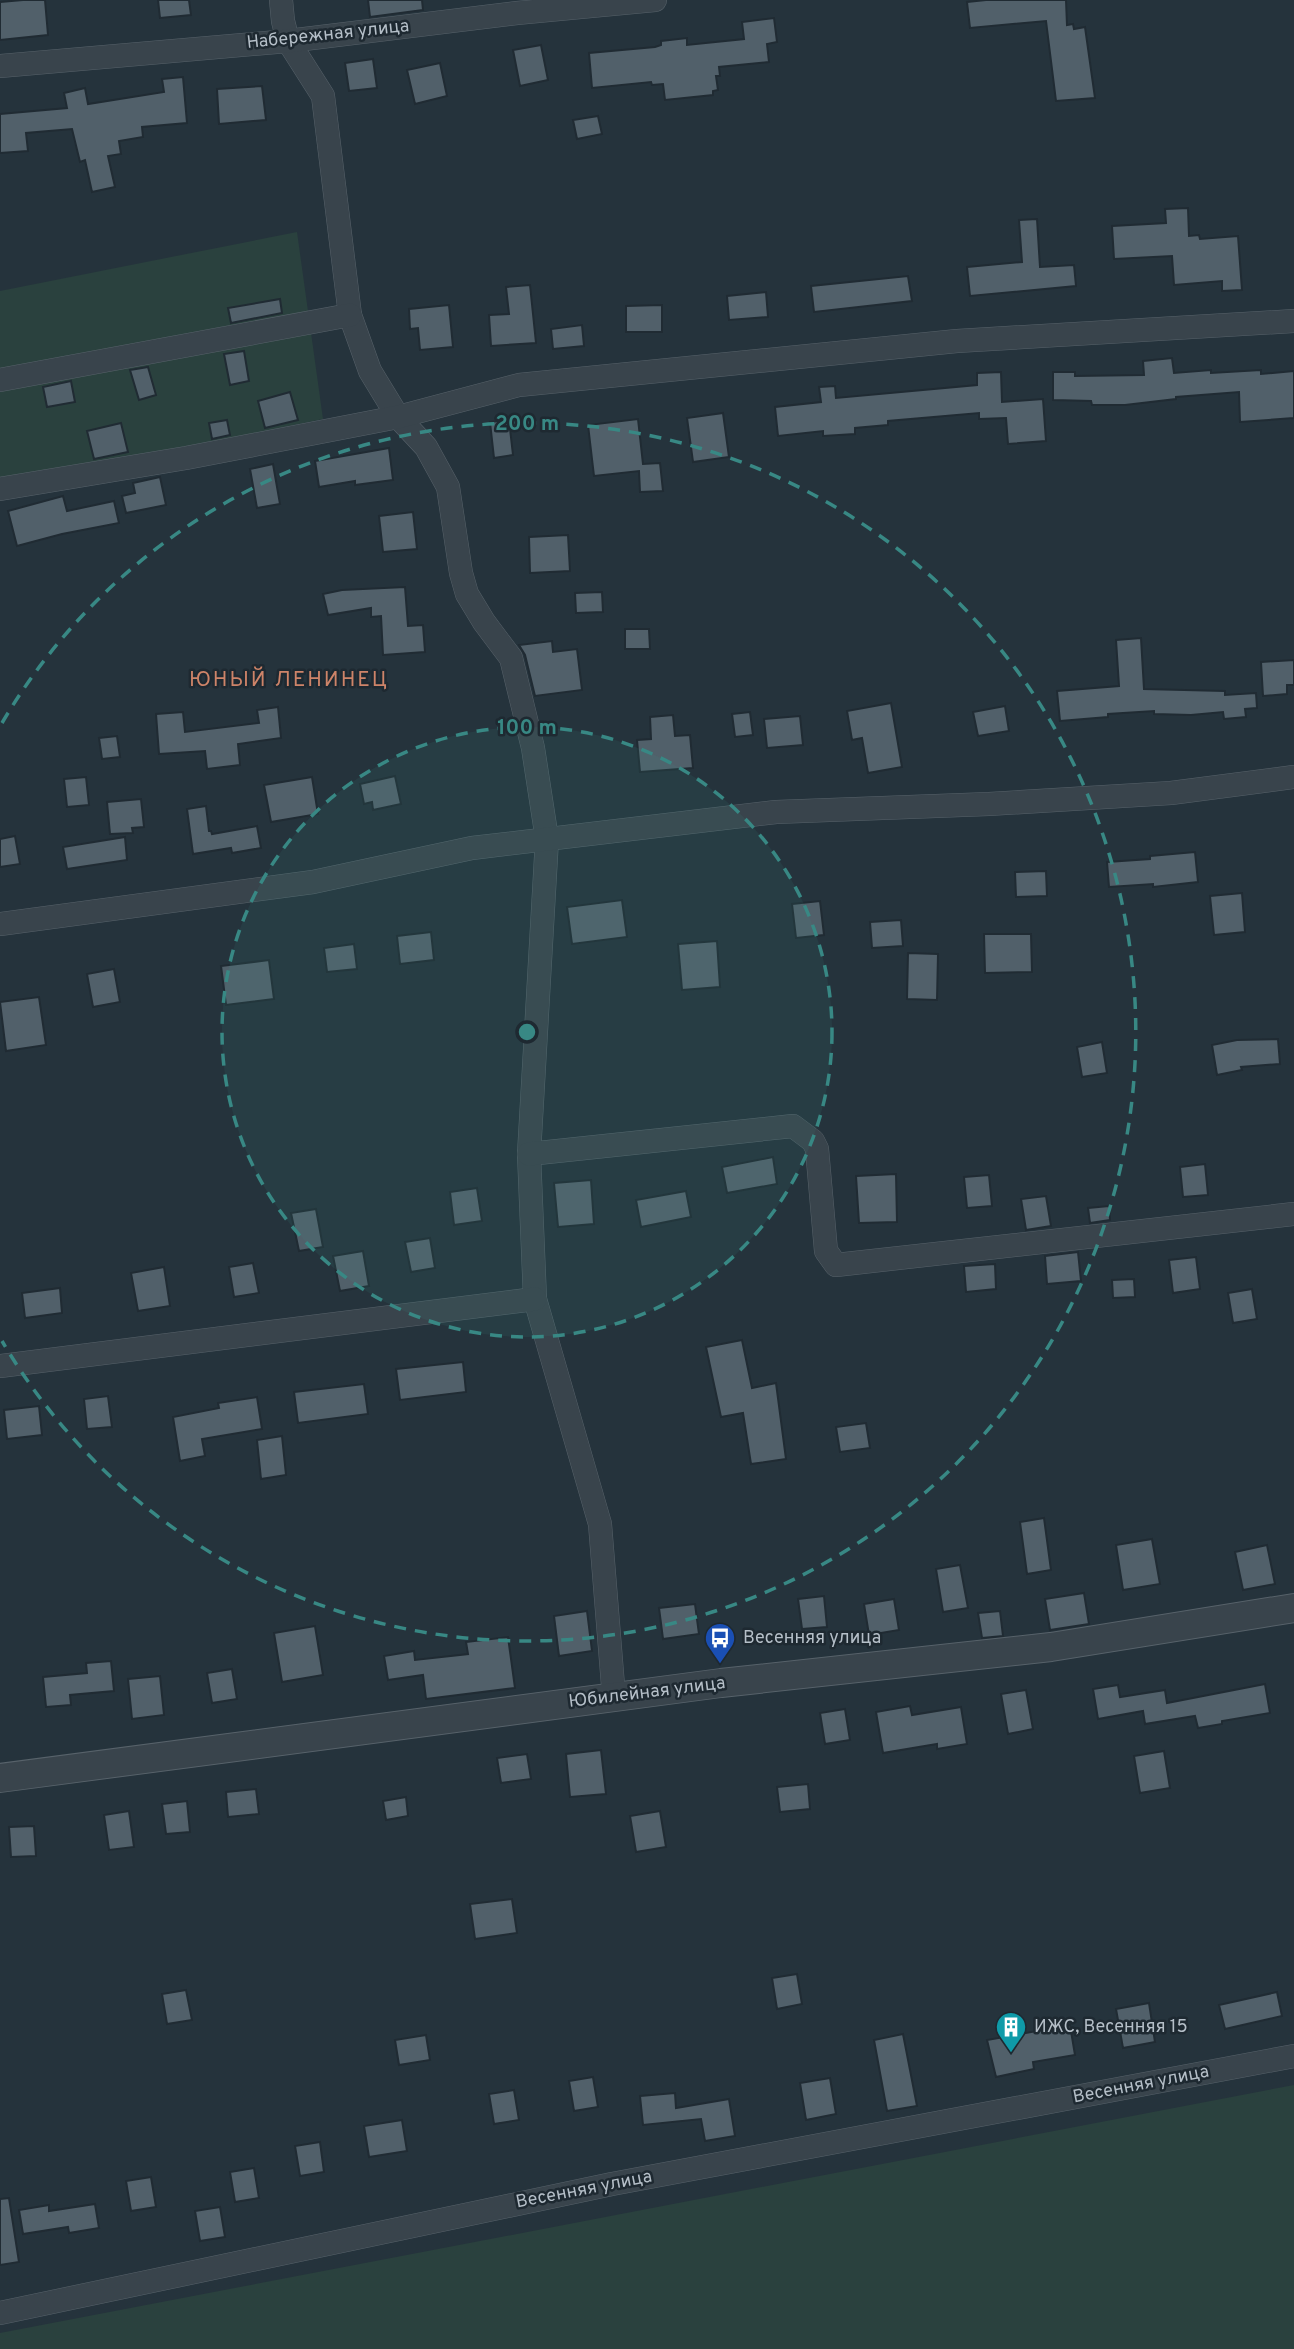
<svg xmlns="http://www.w3.org/2000/svg" width="1294" height="2349" font-family="Overpass,sans-serif">
<rect width="100%" height="100%" fill="#25333c"/>
<g fill="#2a413e">
<polygon points="297,232 323,419 172,451 0,480 0,291"/>
<polygon points="1294,2085 1294,2349 0,2349 0,2333"/>
</g>
<g fill="#51606a" stroke="#202b33" stroke-width="2">
<polygon points="23,0 45,0 48,35 0,40 0,2"/>
<polygon points="158,0 189,0 191,15 160,18"/>
<polygon points="368,0 422,0 423,10 370,17"/>
<polygon points="986,0 1066,0 1067,25 1073,24 1074,29 1085,27 1095,98 1056,101 1046,21 970,28 967,2"/>
<polygon points="774,18 777,42 767,44 769,62 719,67 720,76 716,76 718,90 713,91 713,95 665,100 663,84 652,85 651,82 592,88 589,53 655,47 661,45 661,41 687,38 687,45 744,39 742,22"/>
<polygon points="541,45 548,80 520,86 513,50"/>
<polygon points="373,59 377,88 349,91 345,63"/>
<polygon points="440,63 447,96 415,104 407,70"/>
<polygon points="183,77 187,123 142,127 143,137 119,141 121,154 108,156 115,187 92,192 85,160 80,162 72,129 26,133 28,151 0,153 0,114 67,108 64,93 85,88 88,104 164,92 162,79"/>
<polygon points="262,86 266,120 219,124 217,89"/>
<polygon points="598,116 602,134 577,139 573,120"/>
<polygon points="1188,208 1189,236 1199,235 1200,239 1238,236 1242,290 1222,291 1222,281 1174,285 1172,256 1114,259 1112,226 1166,223 1165,209"/>
<polygon points="1037,219 1040,267 1074,265 1076,286 970,296 967,267 1022,262 1019,220"/>
<polygon points="908,276 912,301 814,312 811,286"/>
<polygon points="530,285 536,343 491,346 489,315 509,314 506,287"/>
<polygon points="766,292 768,317 729,320 727,296"/>
<polygon points="280,299 282,313 231,323 228,308"/>
<polygon points="449,305 453,347 420,350 418,328 410,329 409,309"/>
<polygon points="662,305 662,332 626,332 626,306"/>
<polygon points="582,325 584,346 553,349 551,329"/>
<polygon points="244,351 249,381 230,385 224,354"/>
<polygon points="1172,358 1174,373 1211,370 1211,373 1261,370 1261,374 1294,371 1294,418 1240,422 1239,392 1176,397 1176,399 1125,405 1092,405 1091,401 1053,400 1053,372 1075,372 1075,376 1144,375 1143,361"/>
<polygon points="148,367 156,395 139,400 130,370"/>
<polygon points="1001,372 1002,402 1043,399 1046,441 1008,444 1006,418 979,419 979,413 888,421 888,425 855,428 855,434 823,436 823,431 778,436 775,407 821,402 819,387 835,386 836,398 977,385 977,373"/>
<polygon points="71,381 75,402 47,407 43,387"/>
<polygon points="290,392 298,420 265,428 258,401"/>
<polygon points="723,413 729,457 693,462 687,418"/>
<polygon points="638,419 643,464 660,463 663,491 640,492 639,471 594,476 588,425"/>
<polygon points="227,420 230,435 212,439 209,423"/>
<polygon points="509,420 513,455 494,458 490,422"/>
<polygon points="121,423 128,452 94,459 87,431"/>
<polygon points="389,448 393,480 355,485 355,481 319,487 315,461"/>
<polygon points="273,464 280,504 257,508 250,469"/>
<polygon points="160,477 166,505 126,513 122,496 135,493 133,483"/>
<polygon points="63,496 67,511 114,501 119,523 62,534 17,546 8,511"/>
<polygon points="413,512 417,549 383,552 379,516"/>
<polygon points="568,535 570,571 530,573 529,537"/>
<polygon points="405,587 408,626 423,625 425,652 383,655 381,616 371,617 371,608 328,615 323,594 342,590"/>
<polygon points="602,592 603,612 576,613 575,593"/>
<polygon points="625,629 649,629 650,649 625,649"/>
<polygon points="1141,638 1144,689 1225,691 1225,695 1256,693 1257,708 1245,709 1246,717 1224,719 1223,712 1191,715 1154,714 1154,711 1108,714 1108,717 1060,721 1057,691 1119,686 1116,640"/>
<polygon points="552,641 553,652 577,649 582,690 535,696 525,655 519,645"/>
<polygon points="1294,660 1294,685 1287,685 1287,694 1263,696 1261,662"/>
<polygon points="891,703 902,767 868,773 862,738 852,740 847,711"/>
<polygon points="1005,706 1009,731 978,736 973,712"/>
<polygon points="278,707 281,738 238,744 240,765 207,769 205,751 159,754 156,714 183,712 185,732 259,723 257,710"/>
<polygon points="750,712 753,735 735,737 732,714"/>
<polygon points="673,715 675,736 690,735 693,768 640,772 637,740 651,739 650,717"/>
<polygon points="800,716 803,745 767,748 764,719"/>
<polygon points="117,736 120,757 102,759 99,738"/>
<polygon points="395,776 401,804 373,810 372,802 364,804 360,784"/>
<polygon points="86,777 89,805 67,807 64,779"/>
<polygon points="312,777 318,814 271,822 264,785"/>
<polygon points="141,799 144,827 132,828 133,833 110,834 107,802"/>
<polygon points="206,806 209,831 211,831 212,834 257,826 261,848 232,853 231,848 193,854 187,809"/>
<polygon points="15,836 20,864 0,867 0,839"/>
<polygon points="125,837 127,860 67,869 63,847"/>
<polygon points="1195,852 1198,882 1153,887 1153,884 1109,887 1107,862 1150,859 1150,856"/>
<polygon points="1046,871 1047,896 1016,897 1015,872"/>
<polygon points="1242,893 1245,932 1214,935 1210,896"/>
<polygon points="622,900 627,937 572,944 567,907"/>
<polygon points="820,901 824,935 796,938 792,904"/>
<polygon points="901,920 903,946 872,948 870,922"/>
<polygon points="431,932 434,960 400,964 397,936"/>
<polygon points="984,934 1031,934 1032,972 985,973"/>
<polygon points="717,941 720,987 682,990 678,944"/>
<polygon points="354,944 357,969 327,972 324,948"/>
<polygon points="908,953 938,954 937,1000 907,999"/>
<polygon points="269,960 274,999 226,1005 221,966"/>
<polygon points="114,969 120,1002 93,1007 87,974"/>
<polygon points="39,997 46,1045 6,1051 0,1002"/>
<polygon points="1278,1039 1280,1064 1241,1067 1242,1070 1217,1075 1212,1045 1237,1040"/>
<polygon points="1102,1042 1107,1073 1082,1077 1077,1047"/>
<polygon points="773,1157 777,1184 727,1193 722,1167"/>
<polygon points="1205,1164 1208,1195 1183,1197 1180,1167"/>
<polygon points="896,1174 897,1222 859,1223 856,1176"/>
<polygon points="989,1175 992,1206 967,1208 964,1177"/>
<polygon points="591,1180 594,1224 558,1227 554,1183"/>
<polygon points="477,1188 482,1221 454,1225 450,1192"/>
<polygon points="686,1191 691,1217 641,1227 636,1200"/>
<polygon points="1046,1196 1051,1226 1026,1230 1021,1199"/>
<polygon points="1109,1206 1110,1220 1090,1223 1088,1208"/>
<polygon points="316,1209 323,1247 299,1251 291,1213"/>
<polygon points="430,1238 435,1268 411,1272 405,1242"/>
<polygon points="363,1251 369,1286 340,1291 333,1256"/>
<polygon points="1078,1252 1081,1281 1047,1284 1045,1256"/>
<polygon points="1196,1257 1200,1289 1173,1293 1169,1260"/>
<polygon points="253,1263 259,1293 234,1297 229,1267"/>
<polygon points="995,1264 996,1289 966,1292 964,1266"/>
<polygon points="164,1267 170,1306 138,1311 131,1273"/>
<polygon points="1134,1279 1135,1297 1113,1298 1112,1280"/>
<polygon points="60,1288 62,1313 25,1318 22,1293"/>
<polygon points="1252,1289 1257,1319 1233,1323 1228,1293"/>
<polygon points="742,1340 752,1388 776,1383 786,1459 751,1464 743,1413 721,1417 706,1347"/>
<polygon points="463,1362 466,1392 400,1400 396,1369"/>
<polygon points="364,1384 368,1414 298,1423 294,1392"/>
<polygon points="108,1396 112,1427 87,1429 84,1399"/>
<polygon points="257,1397 262,1429 202,1439 205,1456 180,1461 173,1417 219,1408 218,1403"/>
<polygon points="39,1406 42,1435 7,1439 4,1410"/>
<polygon points="866,1423 870,1448 840,1452 836,1427"/>
<polygon points="282,1436 286,1475 261,1479 257,1440"/>
<polygon points="1044,1518 1051,1570 1027,1574 1020,1522"/>
<polygon points="1152,1539 1160,1584 1123,1590 1116,1545"/>
<polygon points="1267,1545 1275,1584 1243,1590 1235,1552"/>
<polygon points="960,1565 968,1608 943,1612 936,1569"/>
<polygon points="1084,1593 1089,1624 1050,1630 1045,1599"/>
<polygon points="824,1596 827,1627 802,1629 798,1599"/>
<polygon points="894,1599 899,1630 869,1635 864,1604"/>
<polygon points="695,1604 699,1634 663,1639 659,1608"/>
<polygon points="587,1611 592,1651 559,1656 554,1616"/>
<polygon points="1000,1611 1003,1636 982,1638 978,1613"/>
<polygon points="315,1626 323,1675 282,1682 274,1633"/>
<polygon points="508,1637 515,1688 426,1699 423,1675 388,1680 384,1656 414,1651 415,1660 468,1654 466,1642"/>
<polygon points="111,1661 114,1691 70,1695 71,1705 46,1707 43,1677 87,1673 86,1663"/>
<polygon points="232,1669 237,1699 212,1703 207,1673"/>
<polygon points="160,1676 164,1715 132,1719 128,1679"/>
<polygon points="1265,1684 1270,1713 1222,1721 1222,1724 1198,1728 1195,1716 1145,1724 1143,1711 1098,1719 1093,1689 1118,1685 1120,1697 1165,1690 1167,1703"/>
<polygon points="1026,1690 1033,1729 1008,1734 1001,1694"/>
<polygon points="910,1706 912,1715 961,1707 967,1744 937,1749 937,1744 883,1753 876,1712"/>
<polygon points="845,1709 850,1740 825,1744 820,1713"/>
<polygon points="601,1750 606,1794 570,1797 566,1754"/>
<polygon points="1164,1751 1170,1788 1140,1793 1134,1756"/>
<polygon points="527,1754 531,1779 501,1783 497,1758"/>
<polygon points="808,1784 810,1809 780,1812 777,1787"/>
<polygon points="256,1789 259,1814 228,1817 226,1792"/>
<polygon points="406,1797 408,1816 386,1820 383,1801"/>
<polygon points="187,1801 190,1832 166,1834 162,1804"/>
<polygon points="129,1811 134,1847 109,1850 104,1815"/>
<polygon points="660,1811 666,1847 636,1852 630,1816"/>
<polygon points="34,1826 36,1856 11,1857 9,1827"/>
<polygon points="512,1899 517,1933 475,1939 470,1904"/>
<polygon points="797,1974 802,2004 777,2009 772,1978"/>
<polygon points="186,1990 192,2020 167,2024 162,1994"/>
<polygon points="1277,1992 1282,2016 1225,2029 1219,2005"/>
<polygon points="1149,2003 1155,2042 1123,2048 1116,2009"/>
<polygon points="1070,2025 1075,2055 1033,2062 1034,2069 996,2077 987,2040"/>
<polygon points="903,2034 917,2106 887,2111 874,2040"/>
<polygon points="426,2035 430,2060 399,2065 395,2040"/>
<polygon points="593,2077 598,2107 574,2111 569,2081"/>
<polygon points="830,2078 836,2114 806,2120 800,2083"/>
<polygon points="514,2090 519,2120 494,2124 489,2094"/>
<polygon points="675,2093 676,2108 729,2099 735,2136 705,2141 701,2119 643,2125 640,2096"/>
<polygon points="402,2120 407,2151 369,2157 364,2126"/>
<polygon points="320,2142 324,2172 300,2176 295,2146"/>
<polygon points="254,2168 259,2198 235,2202 230,2172"/>
<polygon points="151,2177 156,2207 131,2211 126,2181"/>
<polygon points="9,2198 19,2262 0,2265 0,2199"/>
<polygon points="95,2204 99,2228 69,2233 68,2227 23,2234 19,2210 49,2205 49,2211"/>
<polygon points="220,2207 225,2237 200,2241 195,2211"/>
</g>
<g fill="none" stroke-linecap="round" stroke-linejoin="round">
<g stroke="#57626a" stroke-width="24">
<g id="minor">
<polyline points="281,0 283,21 288,41 323,96 350,315 370,371 398,417 426,447 448,487 461,573 467,594 484,622 511,658 533,748 547,839 529,1154 535,1299 600,1524 614,1698"/>
<polyline points="0,66 288,41 517,13 655,0"/>
<polyline points="0,380 350,315"/>
<polyline points="0,489 186,458 398,417 519,385 957,341 1294,321"/>
<polyline points="0,924 313,882 472,848 776,812 989,804 1171,793 1294,777"/>
<polyline points="529,1154 793,1126 813,1141 817,1149 826,1251 836,1265 1294,1214"/>
<polyline points="0,1366 535,1299"/>
<polyline points="0,2313 612,2184 1294,2056"/>
</g>
</g>
<g stroke="#57626a" stroke-width="30">
<polyline id="tertiary" points="0,1778 721,1683 1051,1647 1294,1608"/>
</g>
<use href="#minor" stroke="#39444c" stroke-width="23"/>
<use href="#tertiary" stroke="#39444c" stroke-width="28"/>
</g>
<circle cx="527" cy="1032" r="305" fill="#388884" fill-opacity=".12"/>
<g fill="none" stroke="#388884" stroke-width="3.5" stroke-dasharray="12 9">
<circle cx="527" cy="1032" r="305"/>
<path d="M2 723A609 609 0 1 1 2 1341"/>
</g>
<defs>
<g id="bus-pin" transform="scale(1.575)"><path d="M0 17L-7.5 6A9.5 9.5 0 1 1 7.5 6Z" fill="#1a4fb4" stroke="#1e2931"/><path d="M-5-6H5V4H4V6H2V4H-2V6H-4V4H-5ZM-3.5-4V0h7V-4ZM-3.5 1.2v1.5H-2V1.2ZM2 1.2v1.5H3.5V1.2Z" fill="#fff"/></g>
<g id="building-pin" transform="scale(1.575)"><path d="M0 17L-7.5 6A9.5 9.5 0 1 1 7.5 6Z" fill="#0f9aa8" stroke="#1e2931"/><path d="M-4-6H4V6H1V3H-1V6H-4ZM-2.5-4.3h1.7v1.8h-1.7ZM.8-4.3h1.7v1.8H.8ZM-2.5-1h1.7V.8h-1.7ZM.8-1h1.7V.8H.8Z" fill="#fff"/></g>
</defs>
<g fill-rule="evenodd">
<use href="#bus-pin" x="720" y="1638"/>
<use href="#building-pin" x="1011" y="2027"/>
</g>
<g text-anchor="middle" dominant-baseline="central" stroke-width="5" stroke-linejoin="round" paint-order="stroke">
<g font-size="18" fill="#b5bfc8" stroke="#1e2931">
<text transform="translate(328 35) rotate(-6)">Набережная улица</text>
<text transform="translate(647 1693) rotate(-7)">Юбилейная улица</text>
<text transform="translate(1141 2085) rotate(-11)">Весенняя улица</text>
<text transform="translate(584 2190) rotate(-11)">Весенняя улица</text>
</g>
<g font-size="18" fill="#b5bfc8" stroke="#1e2931" text-anchor="start">
<text x="743" y="1638">Весенняя улица</text>
<text x="1034" y="2027">ИЖС, Весенняя 15</text>
</g>
<g font-size="21" letter-spacing="2" fill="#ce8469" stroke="#1e2931">
<text x="289" y="680">ЮНЫЙ ЛЕНИНЕЦ</text>
</g>
</g>
<circle cx="527" cy="1032" r="10" fill="#388884" stroke="#1e2931" stroke-width="3.5"/>
<g font-size="21" text-anchor="middle" font-weight="bold" fill="#388884" stroke="#1e2931" stroke-width="5" stroke-linejoin="round" paint-order="stroke">
<text x="527" y="430">200 m</text>
<text x="527" y="734">100 m</text>
</g>
</svg>
